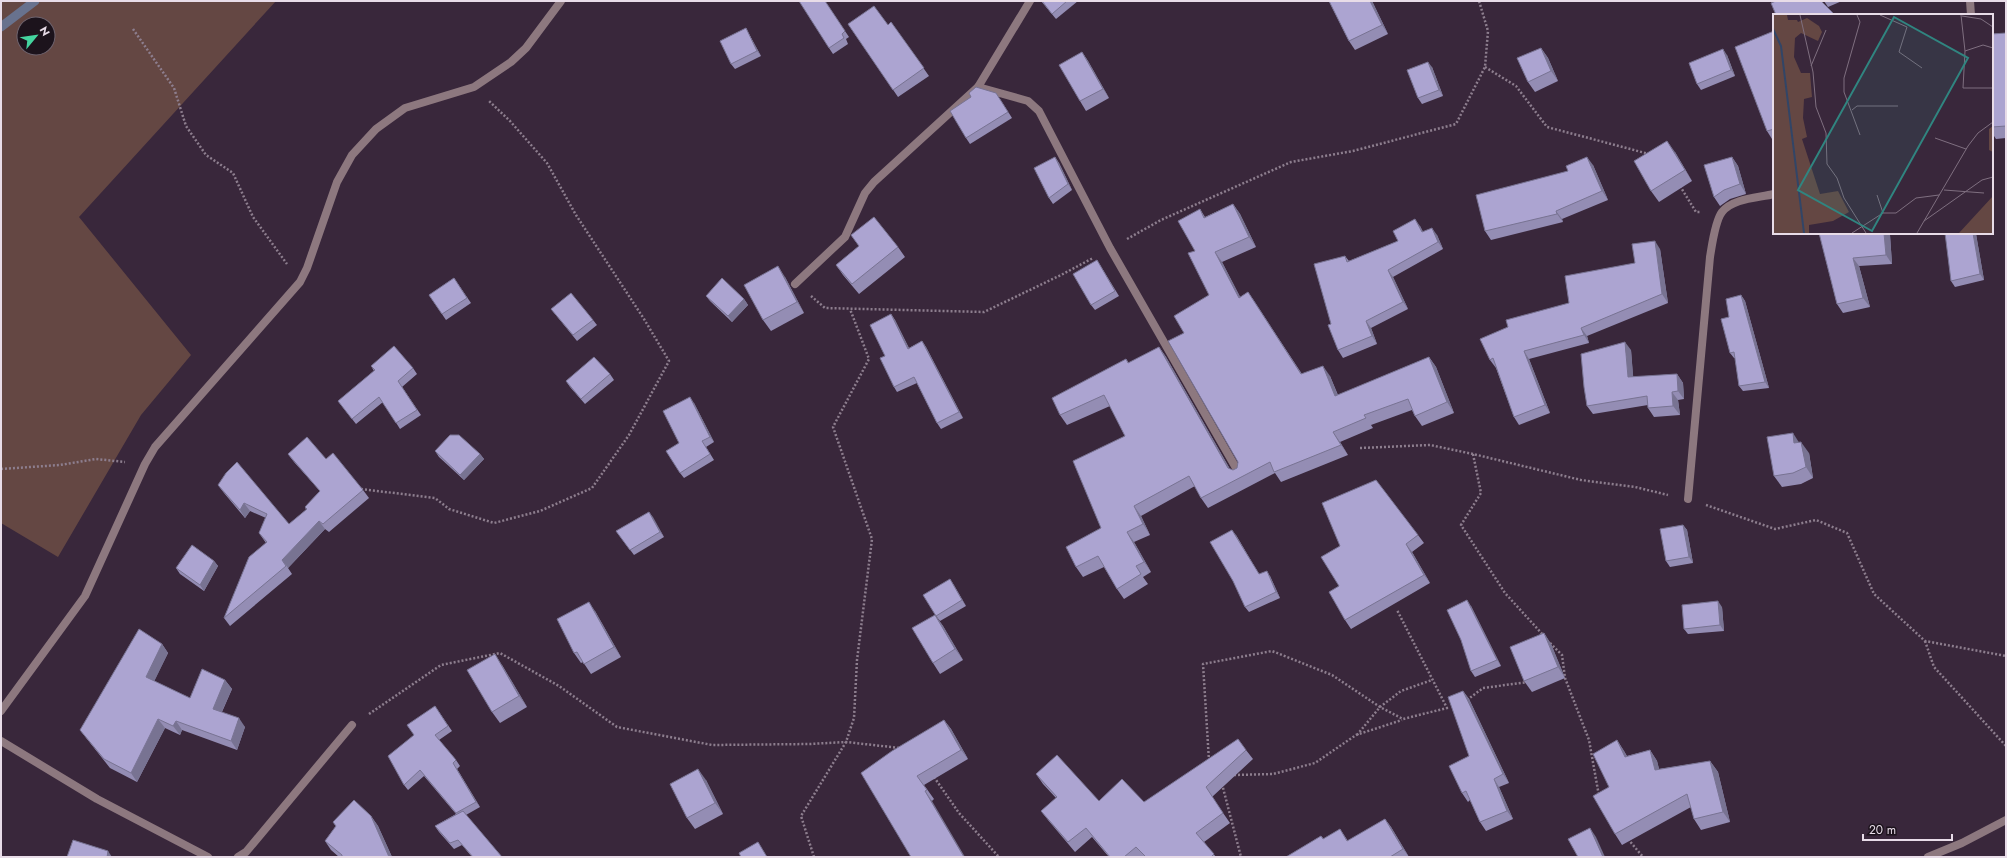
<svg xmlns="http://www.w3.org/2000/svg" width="2007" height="858" font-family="Jost,sans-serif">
<rect width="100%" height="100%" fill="#39273b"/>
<path fill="#644743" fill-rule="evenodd" d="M1,1H276L79,217L191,355L141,415L58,557L1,523ZM24,24H48V48H24Z"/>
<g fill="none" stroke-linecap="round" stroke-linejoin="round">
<polyline stroke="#68728e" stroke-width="9" points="1,27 35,1"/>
<g stroke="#8d7e8e" stroke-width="2.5" stroke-dasharray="2 2" stroke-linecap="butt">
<polyline points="133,29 174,88 186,126 206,155 233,173 253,217 287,264"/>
<polyline points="1485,67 1516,86 1547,127 1649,154"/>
<polyline points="1680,186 1696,212 1700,212"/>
<polyline points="1127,239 1161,220 1291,162 1353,151 1456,124 1485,67 1488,31 1479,1"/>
<polyline points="811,296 825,308 984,312 1061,275 1093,258"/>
<polyline points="1360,448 1430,445 1473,454 1581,480 1635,487 1668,495"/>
<polyline points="1473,454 1481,493 1461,525 1505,593 1544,636"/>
<polyline points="1,469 60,465 96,459 125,462"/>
<polyline points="361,489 435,498 449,509 494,523 540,511 592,488 629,435 669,361 644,319 576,215 547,163 510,121 489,101"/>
<polyline points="1706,505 1775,529 1816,520 1847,533 1874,594 1925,641 2006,656"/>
<polyline points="1925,641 1934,667 2006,746"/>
<polyline points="1550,643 1562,655 1565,678 1589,740 1599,796"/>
<polyline points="1467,700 1483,688 1528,682"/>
<polyline points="369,714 441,665 500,653 559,686 617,727 712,745 810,744 846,742 900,748"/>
<polyline points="1357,735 1380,707 1401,691 1432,680"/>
<polyline points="1209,761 1203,664 1272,651 1332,675 1380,707 1403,719 1447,708 1397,610"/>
<polyline points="1234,775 1273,774 1315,763 1356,735 1402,720"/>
<polyline points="934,777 959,813 999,857"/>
<polyline points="1222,784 1241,857"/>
<polyline points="1628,839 1643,857"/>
<polyline points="814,857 801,816 846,742 854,718 857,660 872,539 833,427 869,359 850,309"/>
</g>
<g stroke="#8d787f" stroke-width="8">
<polyline points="1970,1 1971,15"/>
<polyline points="978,87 1028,101 1039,111 1110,248 1240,475"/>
<polyline points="795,284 845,237 865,193 874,182 978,87 1030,1"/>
<path d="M1688,499L1710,257C1712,245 1715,221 1722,212C1733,198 1758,198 1774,194"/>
<polyline points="1,711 85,596 145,464 155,447 300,282 307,268 337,182 352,155 376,129 405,108 474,87 511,62 526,48 561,1"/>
<polyline points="1,741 97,799 208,857"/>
<polyline points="238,857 246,852 352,725"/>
<polyline points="1928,857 1962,843 2006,820"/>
</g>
</g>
<g fill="#948db4">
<polygon points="825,1 849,37 846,39 848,44 833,54 829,48 824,2"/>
<polygon points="1041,1 1078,1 1056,19"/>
<polygon points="1329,1 1372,1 1388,34 1355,50 1349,41"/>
<polygon points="1824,1 1842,1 1828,7"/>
<polygon points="891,22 929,76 898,97 848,24 888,25"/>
<polygon points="746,28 749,34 761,56 735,69 731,64"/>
<polygon points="1774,31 1774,138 1772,139 1767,131"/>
<polygon points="2006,33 2006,138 1996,139 1992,133 1992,34"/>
<polygon points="1541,48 1548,58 1558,81 1535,92 1528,82"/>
<polygon points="1082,52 1088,61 1109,98 1086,111 1080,101"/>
<polygon points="1727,55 1735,76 1701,90 1697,84"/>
<polygon points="1432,67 1443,96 1422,104 1418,98"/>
<polygon points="1000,99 1012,118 970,144 966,138"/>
<polygon points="1675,152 1692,181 1659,202 1651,191"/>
<polygon points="1055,157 1059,163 1072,190 1053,204 1049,198"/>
<polygon points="1732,157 1738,166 1746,194 1730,199 1720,206 1714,197"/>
<polygon points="1593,165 1608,200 1562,219 1563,222 1491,240 1485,231"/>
<polygon points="1233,204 1240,214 1256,247 1222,262 1240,297 1248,292 1302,374 1330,376 1338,395 1429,357 1436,367 1454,413 1422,426 1415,416 1412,410 1371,425 1373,428 1340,442 1348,455 1281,482 1275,473 1208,508 1201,498 1195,486 1141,516 1150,535 1134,542 1151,572 1143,577 1148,584 1124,599 1117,589 1104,567 1083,577 1076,567 1101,528 1125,436 1110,406 1067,425 1060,415 1126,359 1129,363 1159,347 1166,357 1230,469 1233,470 1237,468 1238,462 1184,333 1209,295 1195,251 1200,209 1205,217"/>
<polygon points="1420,226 1423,232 1437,235 1443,249 1393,277 1408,309 1371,328 1377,344 1343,358 1338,350 1331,324 1345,256 1349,261 1398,241"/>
<polygon points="1819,233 1889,233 1890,235 1892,264 1859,266 1870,307 1843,313 1837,304"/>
<polygon points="1976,234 1984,280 1955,287 1951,281"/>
<polygon points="851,235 898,247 905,257 859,294 843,275 836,265 859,246"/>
<polygon points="1660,249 1668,303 1587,336 1589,343 1529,359 1550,413 1519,425 1514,417 1496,368 1490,360 1569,303 1635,263"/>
<polygon points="1097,260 1119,296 1095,310 1091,305"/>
<polygon points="785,277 804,313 771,331 763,320"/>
<polygon points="454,278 471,303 446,320 429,295"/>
<polygon points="1741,295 1745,301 1769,388 1743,391 1739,386 1735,358 1734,358 1730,353 1729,317"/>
<polygon points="706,296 744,299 748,305 732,322 710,301"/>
<polygon points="551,309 593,320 597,325 577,341"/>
<polygon points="891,314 895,320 909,348 922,341 926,347 963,418 941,429 937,423 917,383 897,392 894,387 885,356"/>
<polygon points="1631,350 1633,377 1677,374 1683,383 1684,399 1678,400 1680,415 1654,417 1648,408 1648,405 1593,414 1587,406"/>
<polygon points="371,366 413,368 417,374 402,387 421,415 400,429 383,402 356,424 338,401 374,371"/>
<polygon points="610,374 614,380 585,404 570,387 566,381"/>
<polygon points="694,403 714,442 706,447 714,460 684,478 680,473"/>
<polygon points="435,451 480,454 484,459 464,480 439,457"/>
<polygon points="1809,453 1813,478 1801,484 1782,487 1774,476"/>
<polygon points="288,454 326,459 363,490 369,498 329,532 325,529 288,568 292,574 230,626 224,618 266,543 259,533 266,518 250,511 245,518 224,493 218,485 289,524 306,510 305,507 320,491 294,462"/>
<polygon points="649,512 664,537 634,555 616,531"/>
<polygon points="1683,525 1687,530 1693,563 1670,567 1666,561"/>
<polygon points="1236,535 1259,574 1270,576 1280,598 1249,612 1245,607"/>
<polygon points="1418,535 1424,543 1412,552 1430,583 1351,629 1345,620 1339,586"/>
<polygon points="214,561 218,566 204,591 180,574 176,568"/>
<polygon points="950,579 966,606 940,621 936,616"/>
<polygon points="1471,606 1501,666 1475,677 1471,671"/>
<polygon points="1722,607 1724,631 1688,634 1684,629"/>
<polygon points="595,611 621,657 591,674 583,662 581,663 574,653"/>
<polygon points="935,615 943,626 963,660 940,674 933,663"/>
<polygon points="1544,633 1551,644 1565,678 1532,692 1524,681"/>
<polygon points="162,644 168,653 154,681 190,698 225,680 232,689 222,712 245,727 237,750 182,730 180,735 165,728 137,782 110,768 87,739 80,730"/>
<polygon points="502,665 527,707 500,723 492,712"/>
<polygon points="1463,691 1469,699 1509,783 1499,787 1513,819 1486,831 1480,822 1470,800 1468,802 1462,793 1469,756"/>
<polygon points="435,706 452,731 439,740 456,760 460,766 457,769 480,807 466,815 502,857 472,857 462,845 454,849 439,832 435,826 456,814 424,776 408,790 404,785"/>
<polygon points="944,720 951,729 968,759 924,785 934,799 932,801 861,773"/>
<polygon points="1617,740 1624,751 1627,756 1650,750 1657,761 1659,769 1710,761 1718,772 1730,822 1701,830 1694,819 1691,807 1622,845 1615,834 1609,787"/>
<polygon points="1246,750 1253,759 1212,797 1230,823 1204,842 1216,857 1109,857 1092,837 1075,852 1048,820 1041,811 1056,798 1043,784 1036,774 1099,801 1144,802"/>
<polygon points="706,780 723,814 695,829 687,818"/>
<polygon points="371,816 378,826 392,857 339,857 331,850 325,841 336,826 333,822"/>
<polygon points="1385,819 1391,827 1409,857 1286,857 1321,836 1324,839 1340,829 1348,841"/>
</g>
<g fill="#787392">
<polygon points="1370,1 1372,1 1388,34 1382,25"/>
<polygon points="746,28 749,34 761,56 757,51"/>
<polygon points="1541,48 1548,58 1558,81 1551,71"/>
<polygon points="1723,49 1727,55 1735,76 1731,70"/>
<polygon points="1082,52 1088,61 1109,98 1103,89"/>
<polygon points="1428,62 1432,67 1443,96 1439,90"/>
<polygon points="1667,141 1675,152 1692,181 1685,170"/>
<polygon points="1055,157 1059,163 1072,190 1068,184"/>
<polygon points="1587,157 1593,165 1608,200 1602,191"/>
<polygon points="1732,157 1738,166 1746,194 1740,184"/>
<polygon points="1233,204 1240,214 1256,247 1249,237"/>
<polygon points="1556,211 1562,219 1563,222 1557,214"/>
<polygon points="1415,219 1420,226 1427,239 1422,232"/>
<polygon points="1432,228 1437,235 1443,249 1438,242"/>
<polygon points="1884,233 1889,233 1890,235 1892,264 1886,255"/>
<polygon points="1973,233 1975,233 1976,234 1984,280 1980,274"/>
<polygon points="1655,241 1660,249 1668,303 1662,294"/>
<polygon points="1215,252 1222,262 1246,308 1239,298"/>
<polygon points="1853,258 1859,266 1870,307 1863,298"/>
<polygon points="778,266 785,277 804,313 797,302"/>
<polygon points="1388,270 1393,277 1408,309 1403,302"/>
<polygon points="1248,292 1255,302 1308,384 1301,374"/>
<polygon points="1741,295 1745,301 1769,388 1765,382"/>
<polygon points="744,299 748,305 732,322 728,316"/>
<polygon points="891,314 895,320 912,355 908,349"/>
<polygon points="1366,321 1371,328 1377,344 1372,336"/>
<polygon points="1581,328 1587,336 1589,343 1584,335"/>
<polygon points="922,341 926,347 963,418 959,412"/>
<polygon points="1625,342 1631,350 1634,386 1628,377"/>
<polygon points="1159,347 1166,357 1235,478 1228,468"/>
<polygon points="1524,351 1529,359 1550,413 1545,405"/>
<polygon points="1429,357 1436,367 1454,413 1447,402"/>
<polygon points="1323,366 1330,376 1342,406 1335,396"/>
<polygon points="1677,374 1683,383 1684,399 1678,391"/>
<polygon points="1672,392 1678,400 1680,415 1673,406"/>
<polygon points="690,397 694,403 714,442 710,437"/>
<polygon points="1333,432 1340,442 1348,455 1341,445"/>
<polygon points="1793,433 1800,444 1794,443"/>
<polygon points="1801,442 1809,453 1813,478 1806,467"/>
<polygon points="480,454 484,459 464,480 460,475"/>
<polygon points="244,503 250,511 245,518 240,510"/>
<polygon points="1134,506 1141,516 1150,535 1143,524"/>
<polygon points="649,512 653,517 664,537 660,532"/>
<polygon points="319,521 325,529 288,568 282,560"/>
<polygon points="1683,525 1687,530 1693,563 1689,557"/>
<polygon points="1232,530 1236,535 1262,580 1259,574"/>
<polygon points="1127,532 1134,542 1151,572 1144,562"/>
<polygon points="1406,544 1412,552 1430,583 1424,575"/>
<polygon points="214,561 218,566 204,591 200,585"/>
<polygon points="1267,571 1270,576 1280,598 1276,592"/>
<polygon points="950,579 954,585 966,606 962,600"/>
<polygon points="1467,600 1471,606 1501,666 1497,660"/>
<polygon points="1718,601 1722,607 1724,631 1720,625"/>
<polygon points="589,602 595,611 621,657 614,647"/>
<polygon points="935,615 943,626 963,660 955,649"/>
<polygon points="1544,633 1551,644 1565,678 1558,667"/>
<polygon points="162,644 168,653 152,686 146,677"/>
<polygon points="495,654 502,665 527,707 519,696"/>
<polygon points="225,680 232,689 219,718 213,709"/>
<polygon points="1463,691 1469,699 1509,783 1503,774"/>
<polygon points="239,718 245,727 237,750 231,741"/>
<polygon points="158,719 165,728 137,782 131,773"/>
<polygon points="944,720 951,729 968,759 961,750"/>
<polygon points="176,721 182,730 180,735 173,726"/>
<polygon points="1617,740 1624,751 1632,767 1625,757"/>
<polygon points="1650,750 1657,761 1662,780 1655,770"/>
<polygon points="1710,761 1718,772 1730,822 1723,812"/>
<polygon points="453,763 457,769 480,807 476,802"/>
<polygon points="698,769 706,780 723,814 715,803"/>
<polygon points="1494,779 1499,787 1513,819 1507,811"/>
<polygon points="925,791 932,801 965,857 964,857"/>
<polygon points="371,816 378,826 392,857 389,857"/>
<polygon points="1385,819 1391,827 1409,857 1403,849"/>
<polygon points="1590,828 1596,837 1605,857 1603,857"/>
<polygon points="108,851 112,857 107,857"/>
</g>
<g fill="#aca4d1" stroke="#787392">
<polygon points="799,1 823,1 824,2 825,1 845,31 842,34 844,38 829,48"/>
<polygon points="1042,1 1067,1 1052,14"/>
<polygon points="1329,1 1370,1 1382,25 1349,41"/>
<polygon points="1776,1 1821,1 1835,15 1776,15 1771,3"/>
<polygon points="874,6 888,25 891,22 924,68 893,90 848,24"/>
<polygon points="746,28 757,51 731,64 720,41"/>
<polygon points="1774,31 1774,129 1767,131 1735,47"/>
<polygon points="2006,33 2006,126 1992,127 1992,34"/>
<polygon points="1541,48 1551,71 1528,82 1517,58"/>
<polygon points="1723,49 1731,70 1697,84 1689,63"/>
<polygon points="1082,52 1103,89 1080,101 1059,65"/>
<polygon points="1428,62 1439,90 1418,98 1407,70"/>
<polygon points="976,87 996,93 1008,112 966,138 950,111 971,97 969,93"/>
<polygon points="1667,141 1685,170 1651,191 1634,161"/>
<polygon points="1055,157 1068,184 1049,198 1034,168"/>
<polygon points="1587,157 1602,191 1556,211 1557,214 1485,231 1476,195 1568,171 1566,166"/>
<polygon points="1732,157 1740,184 1724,190 1714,197 1704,165"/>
<polygon points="1233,204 1249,237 1215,252 1239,298 1248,292 1301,374 1323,366 1335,396 1429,357 1447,402 1415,416 1408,399 1364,415 1366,418 1333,432 1341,445 1274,472 1270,462 1201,498 1189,476 1134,506 1143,524 1127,532 1144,562 1136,566 1141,574 1117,589 1098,556 1076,567 1066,547 1101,528 1073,461 1125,436 1104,395 1060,415 1052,398 1126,359 1128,363 1159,347 1228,468 1233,470 1237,468 1238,462 1168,341 1184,333 1174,316 1209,295 1188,253 1195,251 1178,221 1200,209 1204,218"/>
<polygon points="874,217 898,247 852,284 836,265 859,246 851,235"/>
<polygon points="1415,219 1422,232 1432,228 1438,242 1388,270 1403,302 1366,321 1372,336 1338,350 1328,325 1331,324 1314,264 1345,256 1347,262 1398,241 1393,231"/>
<polygon points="1819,233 1884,233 1886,255 1853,258 1863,298 1837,304"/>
<polygon points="1945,233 1973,233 1980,274 1951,281"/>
<polygon points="1655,241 1662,294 1581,328 1584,335 1524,351 1545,405 1514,417 1493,358 1490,360 1480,339 1508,327 1506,320 1569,303 1565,276 1635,263 1632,244"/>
<polygon points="1097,260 1115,291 1091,305 1073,274"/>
<polygon points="778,266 797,302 763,320 744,285"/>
<polygon points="454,278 467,298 442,314 429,295"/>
<polygon points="722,278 744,299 728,316 706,296"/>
<polygon points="571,293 593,320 573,335 551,309"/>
<polygon points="1741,295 1765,382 1739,386 1734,352 1730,353 1721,319 1729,317 1726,299"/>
<polygon points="891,314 908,349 922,341 959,412 937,423 914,377 894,387 880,358 885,356 870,325"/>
<polygon points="1625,342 1628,377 1677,374 1678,391 1672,392 1673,406 1648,408 1647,396 1587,406 1584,387 1581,354"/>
<polygon points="394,346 413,368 398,381 417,410 396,423 379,397 352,419 338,401 375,370 371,366"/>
<polygon points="594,357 610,374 581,399 566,381"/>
<polygon points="690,397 710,437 702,441 710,454 680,473 666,451 679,443 663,411"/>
<polygon points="1793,433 1794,443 1801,442 1806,467 1793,473 1774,476 1767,437"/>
<polygon points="450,435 459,435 480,454 460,475 435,451"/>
<polygon points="307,437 326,459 333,453 363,490 323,524 319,521 282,560 286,566 224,618 249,557 267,542 259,533 267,514 244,503 240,510 218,485 226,473 237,462 289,524 307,509 305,507 320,491 288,454"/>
<polygon points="1376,480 1418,535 1406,544 1424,575 1345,620 1329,592 1339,586 1321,557 1340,546 1322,503"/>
<polygon points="649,512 660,532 630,550 616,531"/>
<polygon points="1683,525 1689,557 1666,561 1660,529"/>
<polygon points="1232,530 1259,574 1267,571 1276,592 1245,607 1233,581 1210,542"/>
<polygon points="192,545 214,561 200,585 176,568"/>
<polygon points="950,579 962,600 936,616 923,595"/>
<polygon points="1467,600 1497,660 1471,671 1461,640 1447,610"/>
<polygon points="1718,601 1720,625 1684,629 1682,605"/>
<polygon points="589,602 614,647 584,664 577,652 574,653 557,619"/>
<polygon points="935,615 955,649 933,663 912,628"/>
<polygon points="139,629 162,644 146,677 190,698 202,669 225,680 213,709 239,718 231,741 176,721 173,726 158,719 131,773 104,759 80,730"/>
<polygon points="1544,633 1558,667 1524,681 1510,647"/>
<polygon points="495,654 519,696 492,712 467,670"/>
<polygon points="1463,691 1503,774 1494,779 1507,811 1480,822 1466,791 1462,793 1449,766 1469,756 1448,697"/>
<polygon points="435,706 448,726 435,735 456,760 453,763 476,802 456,813 420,770 404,785 388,756 414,735 407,725"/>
<polygon points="944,720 961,750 917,776 927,790 925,791 964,857 911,857 861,773 892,751"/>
<polygon points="1238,739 1246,750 1206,787 1223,813 1196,833 1214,854 1211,857 1146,857 1136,847 1124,857 1110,857 1086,828 1068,842 1041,811 1057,797 1036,774 1057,755 1099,801 1122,779 1144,802"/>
<polygon points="1617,740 1625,757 1650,750 1655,770 1710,761 1723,812 1694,819 1687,794 1615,834 1593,796 1609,787 1593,754"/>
<polygon points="698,769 715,803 687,818 670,784"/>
<polygon points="354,800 371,816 389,857 342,857 342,855 325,841 336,826 333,822"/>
<polygon points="463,811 502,857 473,857 458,840 450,843 435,826"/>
<polygon points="1385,819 1403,849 1390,857 1286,857 1321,836 1323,839 1340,829 1347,841"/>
<polygon points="1590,828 1603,857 1578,857 1568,839"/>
<polygon points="73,840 108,851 107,857 67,857"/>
<polygon points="758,842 767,857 741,857 739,853"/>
</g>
<g transform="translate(1773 14)">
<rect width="220" height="220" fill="#39273b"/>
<path d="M0,1H14L15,6H24L25,8L34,4L46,12L49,18L45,27L28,19L22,24L21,43L28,59H37L39,83L31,85L30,104L34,123L29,125L47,180L65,177L76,198L60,207L36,211V219H0ZM220,112V138L216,136V115ZM220,182V219H186Z" fill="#644743"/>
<path fill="none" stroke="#314567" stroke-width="2" d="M0,15L8,32L31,219"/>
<path fill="none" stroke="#7f6f80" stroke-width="1" d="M27,1L40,58L43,93L53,119L54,150L64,164L71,184L93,219M84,1L87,8L71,64V78L87,121M107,1L134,13L126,38L149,54M188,1L192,37L190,74H220M189,2L208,5L220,13M192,37L210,31L220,34M38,52L53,16M79,96L84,92H125M162,124L193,135M171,176L211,179M104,181L110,199M151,207L209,166L220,163M79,219L110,199H123L143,184L166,181M144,219L195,132L205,119L220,108"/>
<path fill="#308580" fill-opacity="0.15" stroke="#308580" stroke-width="2" d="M121,3L195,44L99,217L25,176Z"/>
<rect width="220" height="220" fill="none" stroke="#e8dce8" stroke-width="2"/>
</g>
<rect width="2007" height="858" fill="none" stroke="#e8dce8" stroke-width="4"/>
<g transform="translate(36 36) rotate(61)"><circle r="19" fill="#1c131c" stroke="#6e636e"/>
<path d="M0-3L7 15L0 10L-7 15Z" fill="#44d49f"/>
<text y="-6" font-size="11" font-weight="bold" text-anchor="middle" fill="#e8dce8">N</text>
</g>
<path d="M1863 834v6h89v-6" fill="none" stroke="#e8dce8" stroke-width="2"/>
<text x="1869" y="834" font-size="12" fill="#e8dce8" stroke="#1c131c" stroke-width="3" paint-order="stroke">20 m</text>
</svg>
